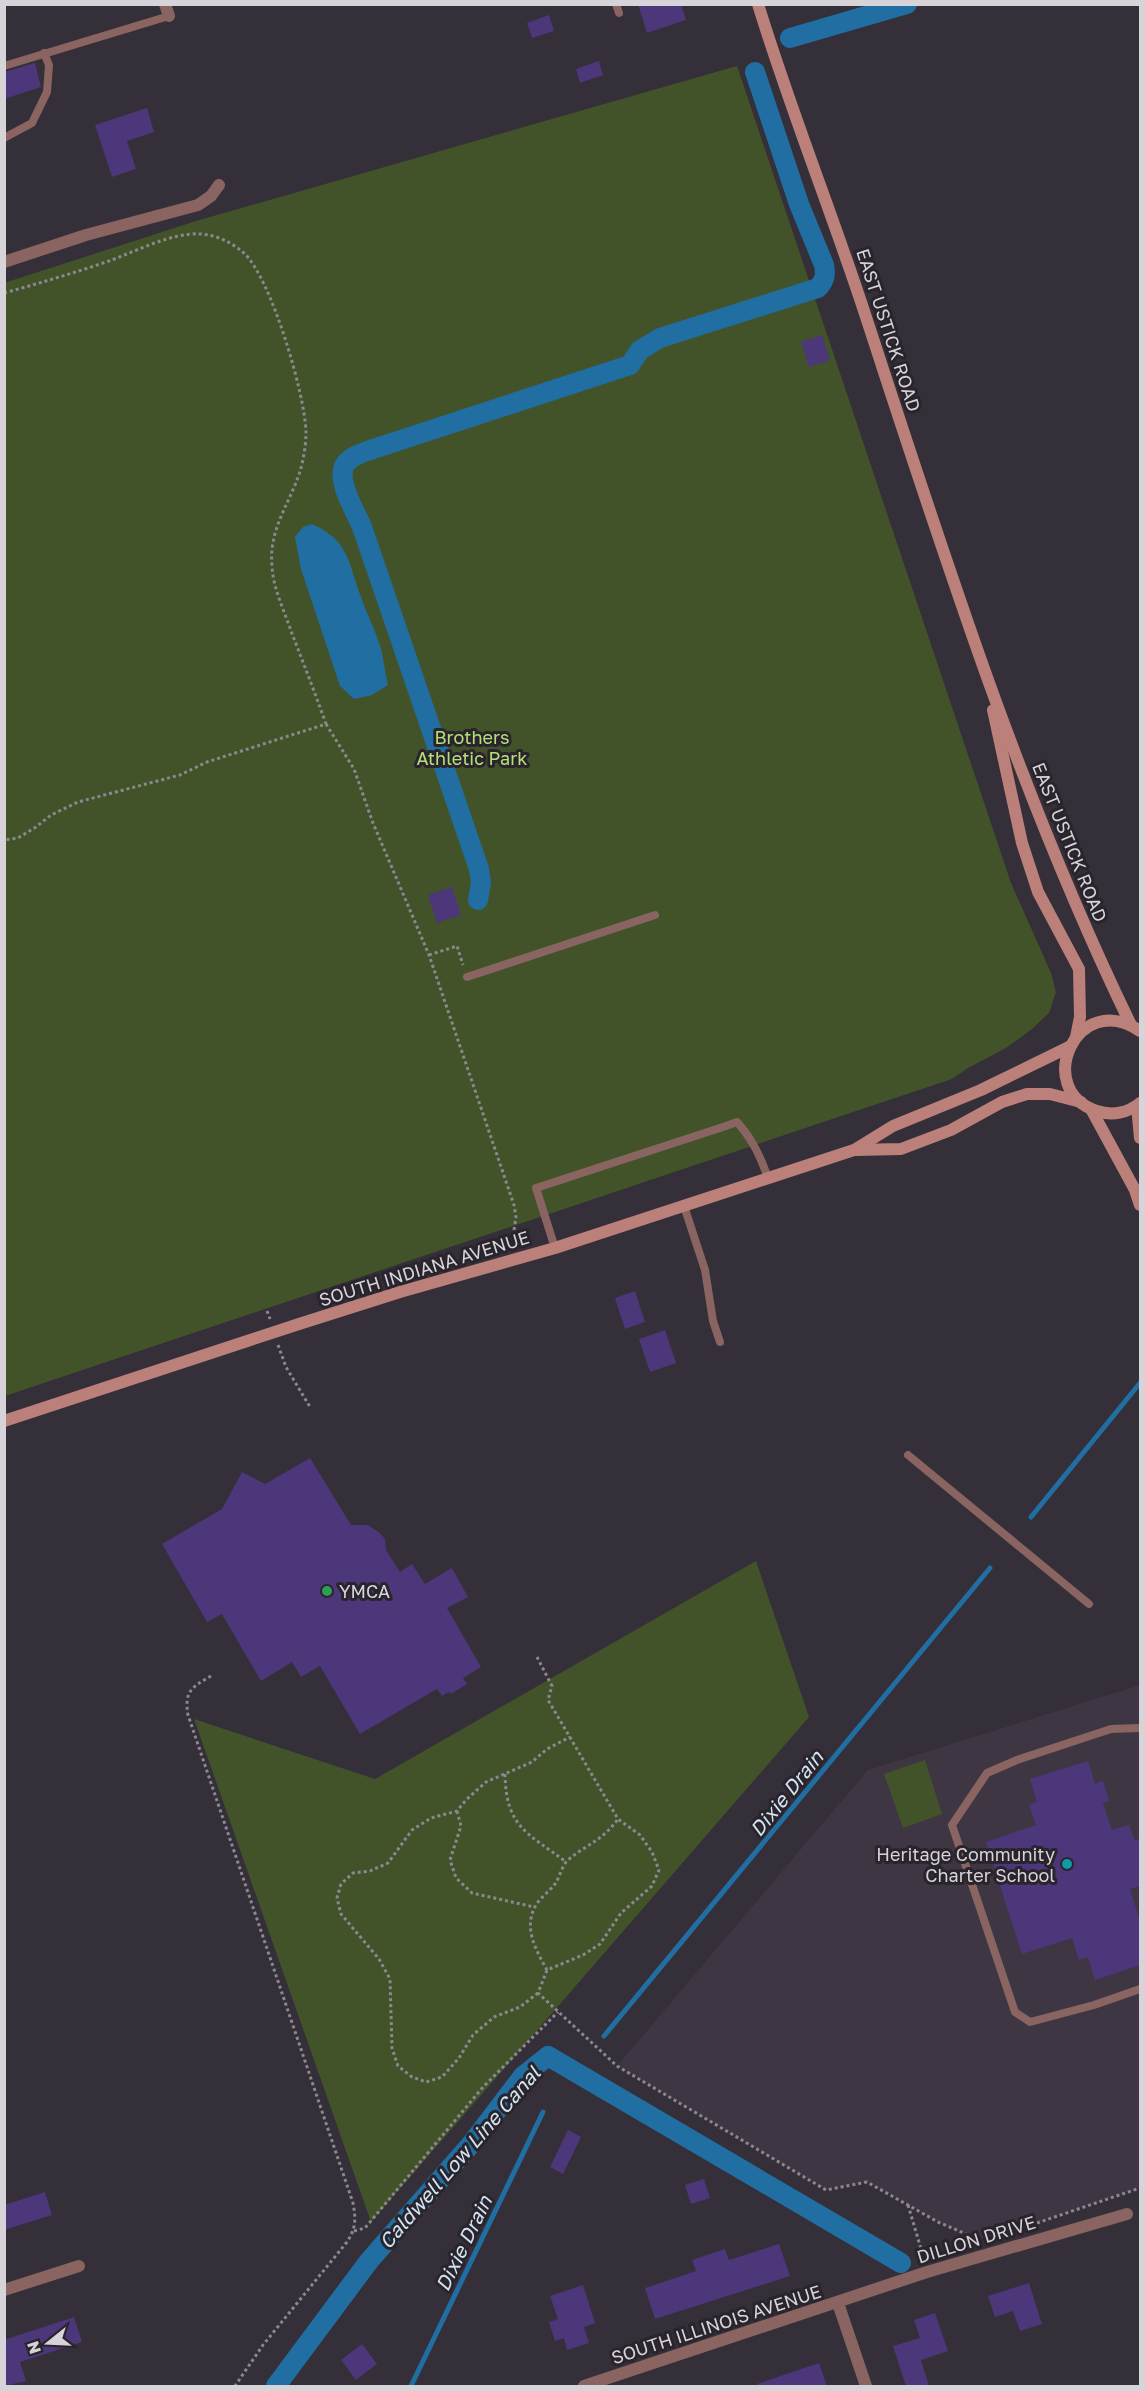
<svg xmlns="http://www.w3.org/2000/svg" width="1145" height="2391" font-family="'Golos Text',sans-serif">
<rect width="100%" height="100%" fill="#342f38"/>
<polygon fill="#3f3644" points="1140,1685 1140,2188 998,2236 973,2237 938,2222 867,2182 826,2190 617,2066 868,1770"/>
<g fill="#42532a">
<polygon points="737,66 1011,883 1051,973 1056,992 1049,1013 1032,1029 1006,1048 968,1068 952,1079 5,1396 4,283 196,221"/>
<polygon points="756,1561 809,1717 371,2222 194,1719 375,1779"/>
<polygon points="925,1760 942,1814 903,1828 884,1774"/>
</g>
<path fill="#206ea2" d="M312,524C350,541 348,563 361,597C367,614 376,632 381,649C384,661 385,673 388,685L372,695L354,699L340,686L301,569L295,537L303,527Z"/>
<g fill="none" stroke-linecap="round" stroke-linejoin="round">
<g stroke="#206ea2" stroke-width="5">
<polyline points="1031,1517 1140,1383"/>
<polyline points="604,2036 990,1568"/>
<polyline points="411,2386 543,2112"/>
</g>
<g stroke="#206ea2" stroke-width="20">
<polyline points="790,38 907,4"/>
<path d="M478,900L481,883L479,869L362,527C356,512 334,478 346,463C351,457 359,454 367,451L630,365L640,350L660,338L818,288C825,280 826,275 824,265L799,204L755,72"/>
<polyline points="276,2386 369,2261 472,2143 523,2076 548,2056 901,2263"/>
</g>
</g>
<g fill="#4c377a">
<polygon points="638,4 681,4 686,20 647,33"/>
<polygon points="549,15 554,31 532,38 527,23"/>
<polygon points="599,61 603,75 580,83 576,69"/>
<polygon points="35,63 41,87 4,99 4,72"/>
<polygon points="147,108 154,132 127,141 136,169 112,177 95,125"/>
<polygon points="822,335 830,360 809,367 801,342"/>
<polygon points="452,887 461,915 437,923 428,895"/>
<polygon points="635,1291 645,1322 625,1329 615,1298"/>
<polygon points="665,1330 676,1363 650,1372 639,1339"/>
<polygon points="310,1458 351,1525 368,1525 380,1533 385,1539 386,1550 400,1572 412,1564 425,1584 452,1568 468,1597 447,1608 481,1667 463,1678 467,1684 451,1694 449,1692 442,1696 437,1689 360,1734 320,1666 301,1677 292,1662 261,1681 222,1614 207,1622 162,1544 222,1509 242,1472 265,1484"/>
<polygon points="1088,1761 1095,1784 1103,1781 1109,1801 1103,1803 1112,1830 1129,1825 1135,1841 1140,1839 1140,1886 1130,1889 1140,1921 1140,1965 1095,1980 1088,1957 1079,1960 1072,1938 1022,1954 986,1842 1036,1825 1029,1805 1037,1802 1030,1779"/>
<polygon points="568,2130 581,2137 563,2174 550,2167"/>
<polygon points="704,2179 710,2198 691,2204 685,2185"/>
<polygon points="45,2192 52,2215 4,2230 4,2205"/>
<polygon points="779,2244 790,2276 655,2319 645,2288 696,2271 692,2260 725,2249 729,2260"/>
<polygon points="1029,2283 1042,2324 1020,2331 1013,2311 995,2317 988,2296"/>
<polygon points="583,2285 595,2323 584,2327 589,2343 567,2350 564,2338 555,2341 549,2322 558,2319 550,2296"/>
<polygon points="935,2313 948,2351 921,2360 929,2386 906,2386 893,2346 920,2338 914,2320"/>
<polygon points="74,2317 82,2342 20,2362 26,2381 4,2386 4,2340"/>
<polygon points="362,2344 377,2364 356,2380 341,2360"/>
<polygon points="819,2363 827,2386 758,2386 757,2384"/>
</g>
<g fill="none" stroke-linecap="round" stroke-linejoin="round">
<g stroke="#8c888f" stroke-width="3" stroke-dasharray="3 3" stroke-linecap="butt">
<path d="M4,293C40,283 74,273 109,261C134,252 173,232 200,234C217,235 231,242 244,253C271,278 305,394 306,432C306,440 305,450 303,459C296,497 268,524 272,566C273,588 284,610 291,631C303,662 315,693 326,724L207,762L180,775L78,802L51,815L36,827L18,838L4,840"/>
<polyline points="326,724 354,769 373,823 429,955 514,1205 516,1217 514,1230"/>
<polyline points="429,955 457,946 463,965"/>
<polyline points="267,1311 270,1319"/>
<polyline points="278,1345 286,1367 310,1407"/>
<polyline points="537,1657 552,1686 548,1700 618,1819 640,1835 652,1852 659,1870 652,1886 621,1913 600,1944 583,1955 547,1970 538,1993 617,2066 826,2190 867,2182 938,2222 973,2237 993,2236"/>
<path d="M211,1676C192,1687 184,1691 188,1715L353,2203C356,2219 356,2228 347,2242L263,2345L235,2386"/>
<path d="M505,1774C506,1828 528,1833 566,1862"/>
<polyline points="457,1811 461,1826 450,1860 456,1878 472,1893 534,1907"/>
<path d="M547,1970C537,1952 524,1930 534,1909C537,1900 549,1892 555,1884C560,1877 562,1865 568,1860C587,1844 602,1841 618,1819"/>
<polyline points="538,1993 520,2007 494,2017 473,2035 459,2058 442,2077 426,2082 412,2077 398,2066 392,2048 390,1979 379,1959 341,1914 337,1898 341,1884 353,1873 370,1871 388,1863 412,1830 431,1818 457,1811 466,1800 486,1782 532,1762 547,1749 570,1737"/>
<polyline points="908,2205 924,2259"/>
<polyline points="1037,2223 1140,2188"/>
<polyline points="354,2231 365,2228 483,2087 558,2012"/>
</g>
<g stroke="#8a6460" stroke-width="8">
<polyline points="616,4 619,13"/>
<polyline points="4,66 169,16"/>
<polyline points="4,138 32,123 47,92 49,65 44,53"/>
<polyline points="467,977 655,915"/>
<polyline points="684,1206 705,1270 713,1321 720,1342"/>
<path d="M555,1248L536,1188L726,1126L737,1122C753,1140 760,1156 768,1178"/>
<polyline points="908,1455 1089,1604"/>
<polyline points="1140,1728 1111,1729 1017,1760 987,1773 952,1825 1015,2012 1030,2022 1094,2005 1140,1989"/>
</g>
<g stroke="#8a6460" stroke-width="12">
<polyline points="165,4 169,16"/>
<polyline points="4,262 86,235 198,205 211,196 219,185"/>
<polyline points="4,2290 79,2266"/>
<polyline points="838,2303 866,2386"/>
<polyline points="584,2386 927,2272 1127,2214"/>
</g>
<g stroke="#bb8079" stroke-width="12">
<path d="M758,4C790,109 831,210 865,314C944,555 1020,797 1131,1025"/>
<polyline points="993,710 1022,843 1038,892 1079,969 1080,1017 1076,1037"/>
<path d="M1140,1031C1077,988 1032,1090 1097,1111C1112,1116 1128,1113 1140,1103"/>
<polyline points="1137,1106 1140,1138"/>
<polyline points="1091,1109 1135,1190 1140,1205"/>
<polyline points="855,1150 901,1149 951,1130 1002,1102 1027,1094 1050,1094 1081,1102"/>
<polyline points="4,1421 299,1324 400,1292 555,1248 854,1150 893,1126 981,1090 1069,1047"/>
</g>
</g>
<circle fill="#2e9e5b" stroke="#2a252d" stroke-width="2" cx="327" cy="1591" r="6"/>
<circle fill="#0f9aa8" stroke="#2a252d" stroke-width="2" cx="1067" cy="1864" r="6"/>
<g text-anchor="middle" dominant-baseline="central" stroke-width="6" stroke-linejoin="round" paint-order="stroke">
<g font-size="18" fill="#d7d4d9" stroke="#2a252d">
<text transform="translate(889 330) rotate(72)">EAST USTICK ROAD</text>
<text transform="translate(1070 842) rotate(68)">EAST USTICK ROAD</text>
<text transform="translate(424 1268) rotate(-17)">SOUTH INDIANA AVENUE</text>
<text transform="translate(976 2239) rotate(-17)">DILLON DRIVE</text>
<text transform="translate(716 2324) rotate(-18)">SOUTH ILLINOIS AVENUE</text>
</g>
<g font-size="18" fill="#b5e078" stroke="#2a252d">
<text x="472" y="737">Brothers<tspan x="472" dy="21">Athletic Park</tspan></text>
</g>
<g font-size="18" fill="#d7d4d9" stroke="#2a252d" text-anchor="start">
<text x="339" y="1591">YMCA</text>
<text x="1055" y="1854" text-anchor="end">Heritage Community<tspan x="1055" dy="21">Charter School</tspan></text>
</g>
<g font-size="20" font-style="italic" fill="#d2e4f3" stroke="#2a252d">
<text transform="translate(786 1793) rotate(-51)">Dixie Drain</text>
<text transform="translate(459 2157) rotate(-49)">Caldwell Low Line Canal</text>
<text transform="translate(463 2243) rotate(-64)">Dixie Drain</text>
</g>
</g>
<rect width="1145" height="2391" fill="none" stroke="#d7d4d9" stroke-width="12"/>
<g transform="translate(48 2343) rotate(252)" stroke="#2a252d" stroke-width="4.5" paint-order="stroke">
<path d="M0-4.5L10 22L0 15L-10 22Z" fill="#d7d4d9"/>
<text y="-9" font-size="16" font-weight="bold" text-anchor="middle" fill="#d7d4d9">N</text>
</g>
</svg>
